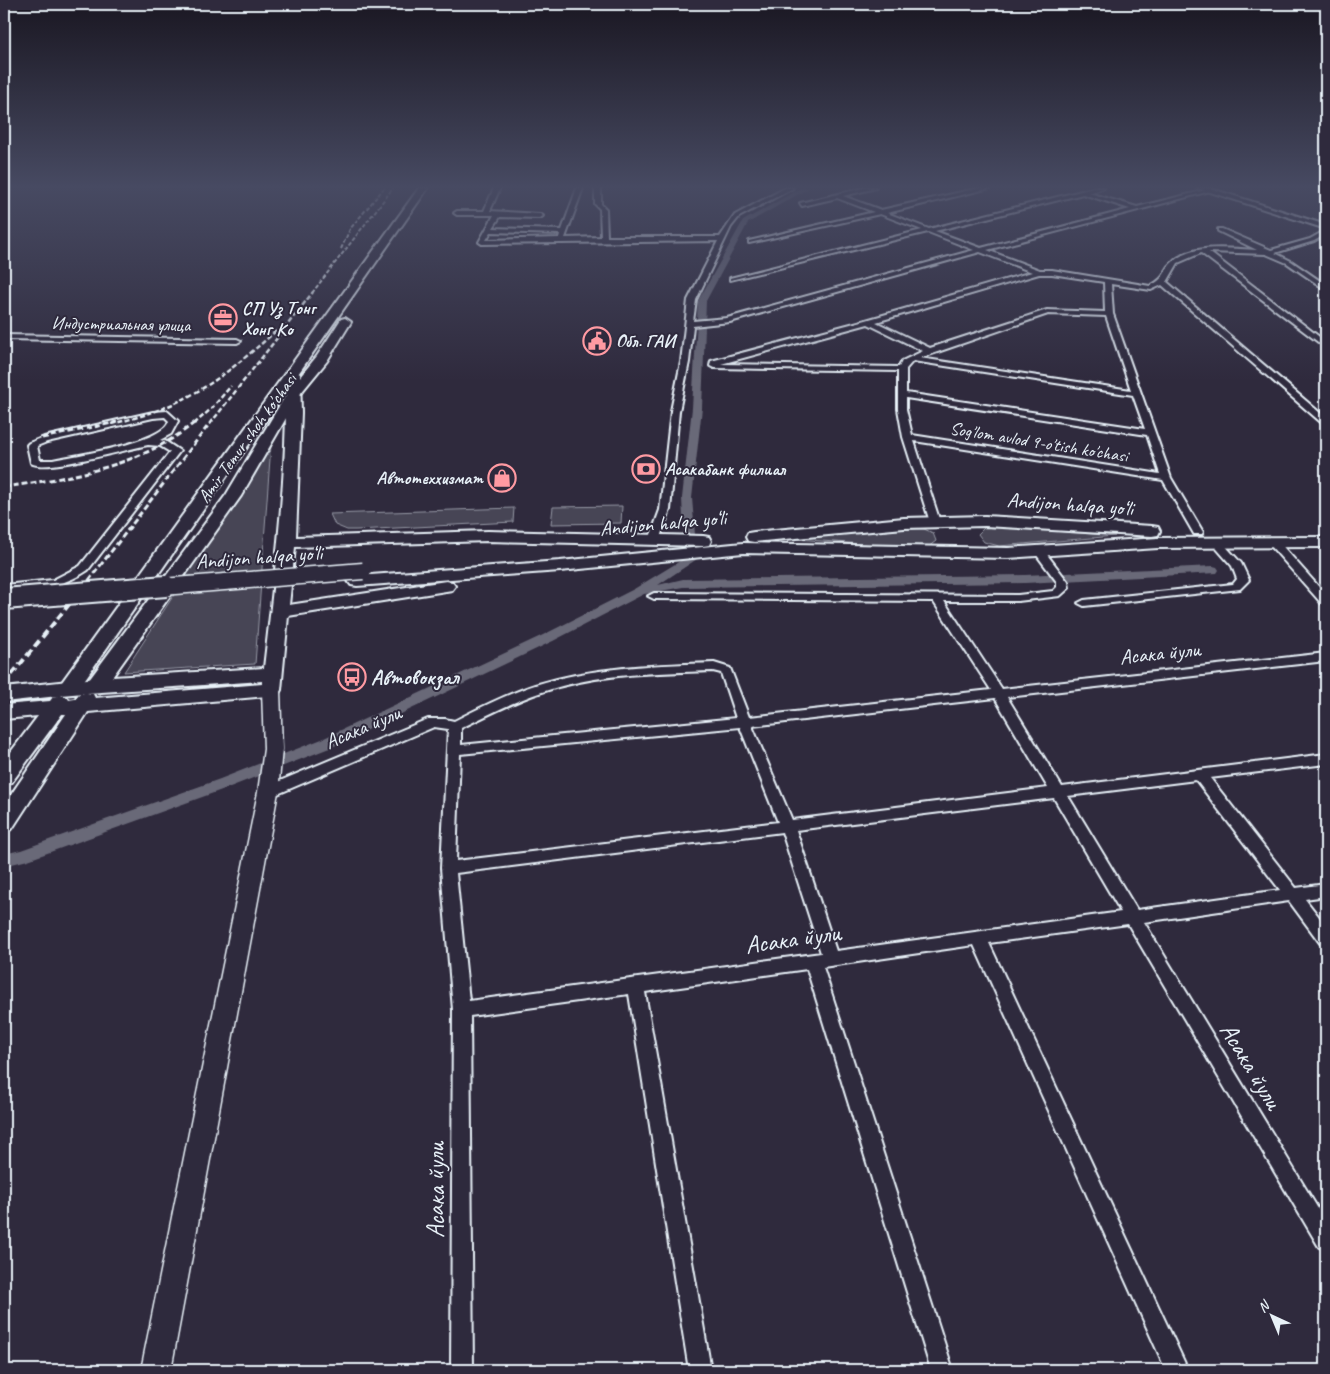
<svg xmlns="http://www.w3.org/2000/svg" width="1330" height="1374" font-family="Caveat,sans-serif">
<rect width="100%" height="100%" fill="#2f2a3d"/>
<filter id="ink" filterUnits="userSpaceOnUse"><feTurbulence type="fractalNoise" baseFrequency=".02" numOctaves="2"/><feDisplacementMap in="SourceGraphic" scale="10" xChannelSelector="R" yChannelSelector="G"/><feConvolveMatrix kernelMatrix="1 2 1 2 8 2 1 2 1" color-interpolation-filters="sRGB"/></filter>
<g filter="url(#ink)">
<g fill="#464455" stroke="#979aa6">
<polygon points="271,445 255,664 124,672"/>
<polygon points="622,506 621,523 551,524 553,507"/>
<polygon points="514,508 513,522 356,530 347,530 335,525 330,514"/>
<polygon points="995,526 1115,536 999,546 984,542 978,534 985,527"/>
<polygon points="914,528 924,529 933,533 936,541 928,547 902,547 795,539"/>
</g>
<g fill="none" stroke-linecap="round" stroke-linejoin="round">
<polygon fill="#696978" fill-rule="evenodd" points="801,188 809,188 748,223 706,301 702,408 692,498 697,559 658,585 683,579 1025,575 1213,566 1217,567 1219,570 1217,573 1025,583 683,587 644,594 553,641 332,747 230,787 28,860 4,866 4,854 21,850 220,779 322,739 543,635 634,589 685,558 682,498 692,408 698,301 743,221"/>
<g stroke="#e8f1f8" stroke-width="4">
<g id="minor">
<path d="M494,188H500L490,211L540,214L543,216L540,218L500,217L493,228L562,230L577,188H583L565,238L601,237L600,209L595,204V188H601V204L606,209L607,237H720L735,215L785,188H793L739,217L731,227L696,300L693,321L727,318L974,250L928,232L730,280V278L922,230L880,214L749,243V241L874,212L837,198L802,206L800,203L864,188H876L843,196L881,210L979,188H990L887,213L929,229L1093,188H1104L1089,193L1137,207L1210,189V191L987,250L1040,270H1052L1150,286C1168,277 1162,271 1174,261C1193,243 1232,249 1257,250L1218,231V229H1222L1271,250L1310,239L1326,230V234L1314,241L1275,253L1291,261L1326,285V290L1287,263L1266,254L1209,252L1326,342V348L1201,253L1178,263L1167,282L1326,418V425L1323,424L1162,285L1151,290L1111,284L1113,314L1171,478L1203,532L1202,534H1194L1163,480L914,441L940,522L935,525L930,522L903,437L898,409V371L714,368L710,366L711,361L866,320L1032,272L980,252L730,322L693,326L689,362L679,411L670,510L659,540L654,543L650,542L649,540L660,510L671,411L681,362L688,300L718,241L482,244L479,242L494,215H457L454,213L457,211H484ZM1083,194L1130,209L981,248L935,231ZM491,232L560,234L559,238L486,240ZM1039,274H1052L1104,282L1105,312L1047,310L930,348L876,322ZM1048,314L1106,316L1131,390L920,358ZM868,324L923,351L902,361L899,367L721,364ZM913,361L1133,395L1145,429L906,393V369ZM906,398L1147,435L1160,474L912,435L906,409Z"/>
<polygon points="4,335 237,339 241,341 237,343 4,339"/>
<path d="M167,411L178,421L171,434L160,440L165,441L180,451L88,570C62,588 34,589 4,591V585L53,580L80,566L170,452L160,446L148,445C129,449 43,473 31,463L27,445L29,443L44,437L153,412ZM165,417L169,421C163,443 76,455 53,460H40L37,446L47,442L153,418Z"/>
<polygon points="1216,539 1220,540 1241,563 1249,580 1240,589 1084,606 1078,603 1084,600 1233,584 1237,579 1232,566 1211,542"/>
<polygon points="1273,539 1277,540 1326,595 1326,605 1322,604 1269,544 1268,542"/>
<path d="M1038,547L1042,548L1068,582L1069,588L1060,596L1018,601H944L1002,689L1326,653V661L1007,697L1062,787L1326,754V764L1210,778L1296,888L1326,884V896L1305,899L1326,926V945L1320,943L1289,901L1144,922L1326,1222V1250L1319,1247L1128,924L989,943L1188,1370H1166L974,945L823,967L953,1370H931L807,969L645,992L711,1370H689L629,994L470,1016L473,1370H451L453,1010L441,868L448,729L434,727L273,796H263L261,792L263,788L428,719H445L454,721C480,708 507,694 535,685C593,667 654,665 714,663L730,668L749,717L991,690L933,601L654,599L648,596L654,593L1018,595L1053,591L1057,587V582L1033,550ZM713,671L721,673L736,718L461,745V728C488,715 514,701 542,692C597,673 656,673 713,671ZM995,698L1048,788L792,820L752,726ZM740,727L778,822L456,861L460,754ZM1196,780L1280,890L1137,910L1068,796ZM1054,798L1121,912L836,951L796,830ZM782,832L821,953L469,1001L456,873Z"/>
</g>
</g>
<g stroke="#e8f1f8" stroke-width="4">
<polygon id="tertiary" points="1198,188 1209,188 1326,225 1326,229"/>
</g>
<g stroke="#e8f1f8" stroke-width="3">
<polygon id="secondary" points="271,684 277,686 280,690 282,749 278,792 171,1370 141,1370 258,792 264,749 262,690 265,686"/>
</g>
<g stroke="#e8f1f8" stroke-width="4">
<g id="primary">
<polygon points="419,188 428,188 76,692 69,694 62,692 59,687 62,682"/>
<polygon points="345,318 351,322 327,361 300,394 241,496 103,690 96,692 89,690 86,685 89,680 226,495 287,393 317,356 341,319"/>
</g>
</g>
<g stroke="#e8f1f8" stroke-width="4">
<g id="trunk">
<path d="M293,370L300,374L301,413L296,537L488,531L703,536L709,537L711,541L709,545L703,546L488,541L295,547L289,605L446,581L452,582L455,586L452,590L446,591L288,616L281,690L278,695L88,712L12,829L4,832V805L66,714H62L12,782L4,784V761L38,716L4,719V705L50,701L53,697L58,696L4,702V688L96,678L264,668C275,571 288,472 286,374ZM262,681V684L95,698L93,694L87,693ZM84,693L79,694L75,699L69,700L67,697L61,695Z"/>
<polygon points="985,516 1152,526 1158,527 1160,531 1158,535 1152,536 985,526 904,528 754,542 748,541 746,537 748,533 754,532 904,518"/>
<polygon points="1326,537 1326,547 1158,548 1008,558 743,553 560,571 357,586 351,585 348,581 351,577 357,576 560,561 743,543 1008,548 1158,538"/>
</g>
</g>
<use href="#minor" fill="#2f2a3d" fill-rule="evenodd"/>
<use href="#tertiary" fill="#2f2a3d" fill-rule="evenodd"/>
<use href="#secondary" fill="#2f2a3d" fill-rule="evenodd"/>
<use href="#primary" fill="#2f2a3d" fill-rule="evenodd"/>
<use href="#trunk" fill="#2f2a3d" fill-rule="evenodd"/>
<g stroke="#e8f1f8" stroke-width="2" stroke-dasharray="4 2" stroke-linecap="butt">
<polyline points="341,249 350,229 384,188"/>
<polyline points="312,293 393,188"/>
</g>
<g stroke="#e8f1f8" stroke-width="2.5" stroke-dasharray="5 2.5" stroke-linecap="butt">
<path d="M111,424C186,407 220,380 276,331"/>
<polyline points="194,424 211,409 231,386"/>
<polyline points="210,424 313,292"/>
</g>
<g stroke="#e8f1f8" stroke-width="3" stroke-dasharray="6 3" stroke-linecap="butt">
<polyline points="42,438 117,422"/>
<path d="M4,487C69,478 143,466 195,422"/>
<polyline points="83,588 211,422"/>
</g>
<polyline stroke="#e8f1f8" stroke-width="4" stroke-dasharray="8 4" stroke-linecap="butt" points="4,684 84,586"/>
<g stroke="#e8f1f8" stroke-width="19" stroke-linecap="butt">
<polyline id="trunk-bridge-far1" points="150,588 363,571"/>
</g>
<g stroke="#e8f1f8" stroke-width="24" stroke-linecap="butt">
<polyline id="trunk-bridge" points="4,599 166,586"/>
</g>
<use href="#trunk-bridge-far1" stroke="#2f2a3d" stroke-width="16"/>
<use href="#trunk-bridge" stroke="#2f2a3d" stroke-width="20"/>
</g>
</g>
<linearGradient id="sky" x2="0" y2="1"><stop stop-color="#1a1722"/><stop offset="0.49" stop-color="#474a62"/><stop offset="1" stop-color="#474a62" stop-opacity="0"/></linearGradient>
<rect width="1330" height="381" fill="url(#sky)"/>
<defs>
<g id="office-ring" transform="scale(1.4375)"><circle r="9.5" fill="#2f2a3d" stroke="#ff9aa2" stroke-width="1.5"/><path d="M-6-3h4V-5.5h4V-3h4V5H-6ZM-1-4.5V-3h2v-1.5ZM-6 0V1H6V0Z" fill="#ff9aa2"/></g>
<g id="civic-ring" transform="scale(1.4375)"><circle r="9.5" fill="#2f2a3d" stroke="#ff9aa2" stroke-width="1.5"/><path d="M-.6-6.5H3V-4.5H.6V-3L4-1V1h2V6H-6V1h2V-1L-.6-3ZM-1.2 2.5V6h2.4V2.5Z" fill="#ff9aa2"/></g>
<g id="bank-ring" transform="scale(1.4375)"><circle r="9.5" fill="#2f2a3d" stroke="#ff9aa2" stroke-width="1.5"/><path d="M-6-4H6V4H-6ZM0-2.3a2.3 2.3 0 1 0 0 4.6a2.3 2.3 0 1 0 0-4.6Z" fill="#ff9aa2"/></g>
<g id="shop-ring" transform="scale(1.4375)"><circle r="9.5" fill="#2f2a3d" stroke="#ff9aa2" stroke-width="1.5"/><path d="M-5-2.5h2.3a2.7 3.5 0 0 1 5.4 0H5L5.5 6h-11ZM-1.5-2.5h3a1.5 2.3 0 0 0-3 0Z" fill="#ff9aa2"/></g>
<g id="bus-ring" transform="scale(1.4375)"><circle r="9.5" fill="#2f2a3d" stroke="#ff9aa2" stroke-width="1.5"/><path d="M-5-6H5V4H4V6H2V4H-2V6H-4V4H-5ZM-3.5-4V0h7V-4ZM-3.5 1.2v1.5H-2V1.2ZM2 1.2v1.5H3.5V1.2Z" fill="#ff9aa2"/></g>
</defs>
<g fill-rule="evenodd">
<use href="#office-ring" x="223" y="318"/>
<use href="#civic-ring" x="597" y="341"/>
<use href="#bank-ring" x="646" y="469"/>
<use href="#shop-ring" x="502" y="478"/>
<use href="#bus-ring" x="352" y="677"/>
</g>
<g text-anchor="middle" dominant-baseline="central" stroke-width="4" stroke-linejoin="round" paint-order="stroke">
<g font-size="18" font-weight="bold" fill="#e8f1f8" stroke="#2f2a3d" text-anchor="start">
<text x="242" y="308">СП Уз Тонг<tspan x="242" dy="21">Хонг Ко</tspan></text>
<text x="616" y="341">Обл. ГАИ</text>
<text x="665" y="469">Асакабанк филиал</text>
<text x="483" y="478" text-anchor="end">Автотеххизмат</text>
</g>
<g font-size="18" fill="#e8f1f8" stroke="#2f2a3d">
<text transform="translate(121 324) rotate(1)">Индустриальная улица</text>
<text transform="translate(247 438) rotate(-54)">Amir Temur shoh ko'chasi</text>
<text transform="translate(1039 442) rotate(9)">Sog'lom avlod 9-o'tish ko'chasi</text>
</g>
<g font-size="21" fill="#e8f1f8" stroke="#2f2a3d">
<text transform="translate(1070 504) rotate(4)">Andijon halqa yo‘li</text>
<text transform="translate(663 523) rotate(-5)">Andijon halqa yo‘li</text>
<text transform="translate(259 557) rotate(-4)">Andijon halqa yo‘li</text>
<text transform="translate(1160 653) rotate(-6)">Асака йули</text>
<text transform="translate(363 727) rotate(-23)">Асака йули</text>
</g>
<g font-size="21" font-weight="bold" fill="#e8f1f8" stroke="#2f2a3d" text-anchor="start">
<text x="371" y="677">Автовокзал</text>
</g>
<g font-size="25" fill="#e8f1f8" stroke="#2f2a3d">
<text transform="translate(793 939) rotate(-8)">Асака йули</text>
<text transform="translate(1251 1066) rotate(59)">Асака йули</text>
<text transform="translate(436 1190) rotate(-90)">Асака йули</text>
</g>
</g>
<rect width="1330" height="1374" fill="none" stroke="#2f2a3d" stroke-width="20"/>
<rect x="10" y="10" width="1310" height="1354" fill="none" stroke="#e8f1f8" stroke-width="2" filter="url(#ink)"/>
<g transform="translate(1272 1316) rotate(316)" stroke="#2f2a3d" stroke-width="4" paint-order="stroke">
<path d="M0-4L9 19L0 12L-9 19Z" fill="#e8f1f8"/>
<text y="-8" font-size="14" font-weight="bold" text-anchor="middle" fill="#e8f1f8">N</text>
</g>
</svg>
